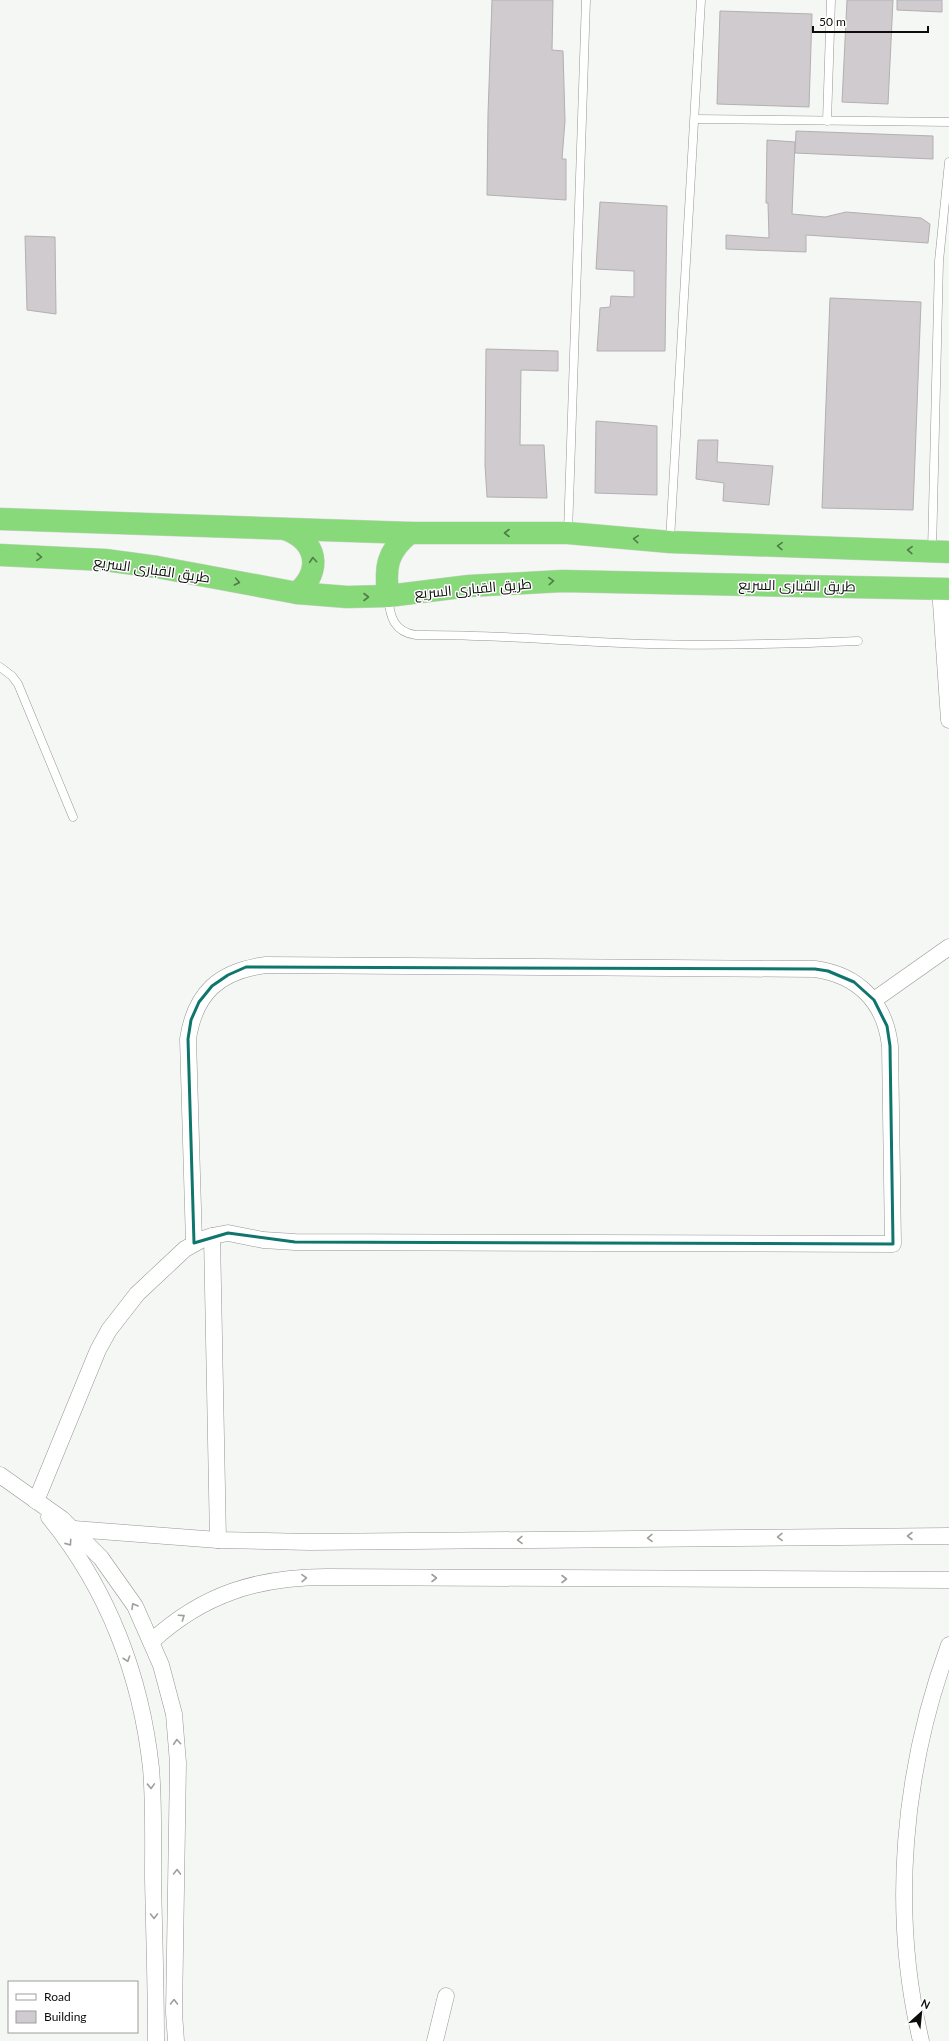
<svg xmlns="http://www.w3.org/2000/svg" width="949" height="2041" font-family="Lato,Cairo,sans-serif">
<rect width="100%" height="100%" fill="#f4f7f3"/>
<g fill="#cfcbce" stroke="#b3afb2">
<polygon points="492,0 553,0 552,50 563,51 565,121 562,159 566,159 566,200 487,195 488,114"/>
<polygon points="847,0 893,0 888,104 842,102"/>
<polygon points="897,0 942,0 942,12 897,10"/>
<polygon points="720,11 812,14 809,107 717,104"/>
<polygon points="796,131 933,136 933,159 795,153"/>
<polygon points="767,140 795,142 792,214 825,217 846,212 921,218 930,224 928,243 806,235 806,252 726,249 726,235 769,238 768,203 766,203"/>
<polygon points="600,202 667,206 665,351 597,351 600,308 610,307 611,296 634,297 634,271 596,269"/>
<polygon points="25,236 55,237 56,314 27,310"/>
<polygon points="830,298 921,302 913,510 822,508"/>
<polygon points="486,349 558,351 558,371 521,370 520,445 544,445 547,498 487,497 485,465"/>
<polygon points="596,421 657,426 657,495 595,493"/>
<polygon points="698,440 718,440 717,462 773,466 769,505 723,501 724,483 696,479"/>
</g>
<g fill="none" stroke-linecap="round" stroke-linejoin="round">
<g stroke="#949793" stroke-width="9">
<g id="lane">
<polyline points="695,119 949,122"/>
<polyline points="827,121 831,0"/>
<polyline points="568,533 586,0"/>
<polyline points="670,540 701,0"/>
<polyline points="932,551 939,261 949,162"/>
<path d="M388,597C390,617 394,632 416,635C494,634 571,642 649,644C719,646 788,644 858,641"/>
<polyline points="0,667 12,676 18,684 73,817"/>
</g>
</g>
<g stroke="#949793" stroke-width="17">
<g id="street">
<polyline points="940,588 949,720"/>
<polyline points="874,1000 949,947"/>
<polyline points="212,1236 218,1540"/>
<polyline points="0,1475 62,1519 101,1558 135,1606 161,1665 174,1714 178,1763 174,2013 176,2041"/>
<path d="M36,1501L98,1350L109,1330L137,1294L185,1249L203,1239L212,1236L228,1233L263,1240L295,1242L893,1244L890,1046C885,1002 858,975 815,969L266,965C219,971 195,993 188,1039L194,1243"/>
<path d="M49,1517C108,1589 141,1676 151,1768C154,1804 153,1841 153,1877C154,1932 156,1986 156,2041"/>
<polyline points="74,1529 218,1540 310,1542 949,1536"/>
<path d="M152,1641C203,1594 258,1577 327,1577L949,1580"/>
<polyline points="435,2041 446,1996"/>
<path d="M921,2041C890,1911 903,1770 949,1645"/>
</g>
</g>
<g stroke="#d3d3d3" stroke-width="23">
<g id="highway">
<polyline points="0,519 410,533 568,533 670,542 949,552"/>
<path d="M285,529C317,541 323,570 297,593"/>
<polyline points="0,555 105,560 157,567 297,593 347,597 388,596 469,586 562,581 949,589"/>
<path d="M388,596C385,568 386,552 410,533"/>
</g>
</g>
<use href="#lane" stroke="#fff" stroke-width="8"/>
<use href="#street" stroke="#fff" stroke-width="16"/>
<use href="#highway" stroke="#88d97a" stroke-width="22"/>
</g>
<defs><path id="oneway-chevron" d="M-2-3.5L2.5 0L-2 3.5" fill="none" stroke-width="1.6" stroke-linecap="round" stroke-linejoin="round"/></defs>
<g stroke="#507d48">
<use href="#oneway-chevron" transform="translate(507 533) rotate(-180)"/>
<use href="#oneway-chevron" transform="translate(636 539) rotate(-175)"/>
<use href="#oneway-chevron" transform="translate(780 546) rotate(-178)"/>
<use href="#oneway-chevron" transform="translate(910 550) rotate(-178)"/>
<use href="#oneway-chevron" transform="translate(39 557) rotate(3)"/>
<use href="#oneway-chevron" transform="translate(313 560) rotate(-95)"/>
<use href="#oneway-chevron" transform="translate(551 581) rotate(-3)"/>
<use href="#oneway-chevron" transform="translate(237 582) rotate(11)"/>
<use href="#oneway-chevron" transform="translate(366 597)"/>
</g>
<g stroke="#9e9e9d">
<use href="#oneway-chevron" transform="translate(910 1536) rotate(180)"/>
<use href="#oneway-chevron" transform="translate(780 1537) rotate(179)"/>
<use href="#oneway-chevron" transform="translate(650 1538) rotate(179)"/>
<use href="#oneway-chevron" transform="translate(520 1540) rotate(179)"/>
<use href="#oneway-chevron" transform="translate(69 1543) rotate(55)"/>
<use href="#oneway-chevron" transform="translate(304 1578) rotate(-2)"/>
<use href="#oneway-chevron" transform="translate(434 1578)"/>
<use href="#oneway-chevron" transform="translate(564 1579)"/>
<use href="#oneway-chevron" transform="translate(134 1606) rotate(-120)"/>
<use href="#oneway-chevron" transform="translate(182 1617) rotate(-34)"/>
<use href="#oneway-chevron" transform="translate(127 1659) rotate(71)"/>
<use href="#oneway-chevron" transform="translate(177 1742) rotate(-94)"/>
<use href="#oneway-chevron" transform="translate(151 1786) rotate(88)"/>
<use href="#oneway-chevron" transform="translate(177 1872) rotate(-89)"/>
<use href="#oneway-chevron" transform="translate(154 1916) rotate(89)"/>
<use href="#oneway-chevron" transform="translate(174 2002) rotate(-89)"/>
</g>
<path fill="none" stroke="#0f766e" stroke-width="3" stroke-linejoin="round" d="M246,967L815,969L828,971L854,982L874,1000L887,1026L890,1046L893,1244L295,1242L228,1233L194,1243L188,1039L191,1020L199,1002L212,986L228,975Z"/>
<g text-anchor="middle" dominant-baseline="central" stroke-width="3" stroke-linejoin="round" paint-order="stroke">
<g font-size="14" fill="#0c0d0b" stroke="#fff">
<text transform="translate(152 569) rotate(8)">طريق القبارى السريع</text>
<text transform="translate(797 585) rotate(1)">طريق القبارى السريع</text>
<text transform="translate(473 588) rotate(-5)">طريق القبارى السريع</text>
</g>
</g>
<rect x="8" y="1981" width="130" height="52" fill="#ffffff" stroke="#9e9e9d"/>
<rect x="16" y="1994" width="20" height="6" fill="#ffffff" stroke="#9e9e9d"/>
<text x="44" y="2001" font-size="12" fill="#0c0d0b">Road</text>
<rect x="16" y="2011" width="20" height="12" fill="#cfcbce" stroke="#9e9e9d"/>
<text x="44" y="2021" font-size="12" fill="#0c0d0b">Building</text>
<g transform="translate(921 2013) rotate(27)" stroke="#ffffff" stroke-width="3" paint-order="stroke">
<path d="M0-3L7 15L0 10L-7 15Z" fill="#0c0d0b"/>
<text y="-6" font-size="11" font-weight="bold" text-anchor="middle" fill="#0c0d0b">N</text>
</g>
<path d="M813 26v6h115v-6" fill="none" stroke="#0c0d0b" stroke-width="2"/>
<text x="819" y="26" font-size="12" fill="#0c0d0b" stroke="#ffffff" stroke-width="3" paint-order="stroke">50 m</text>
</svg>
